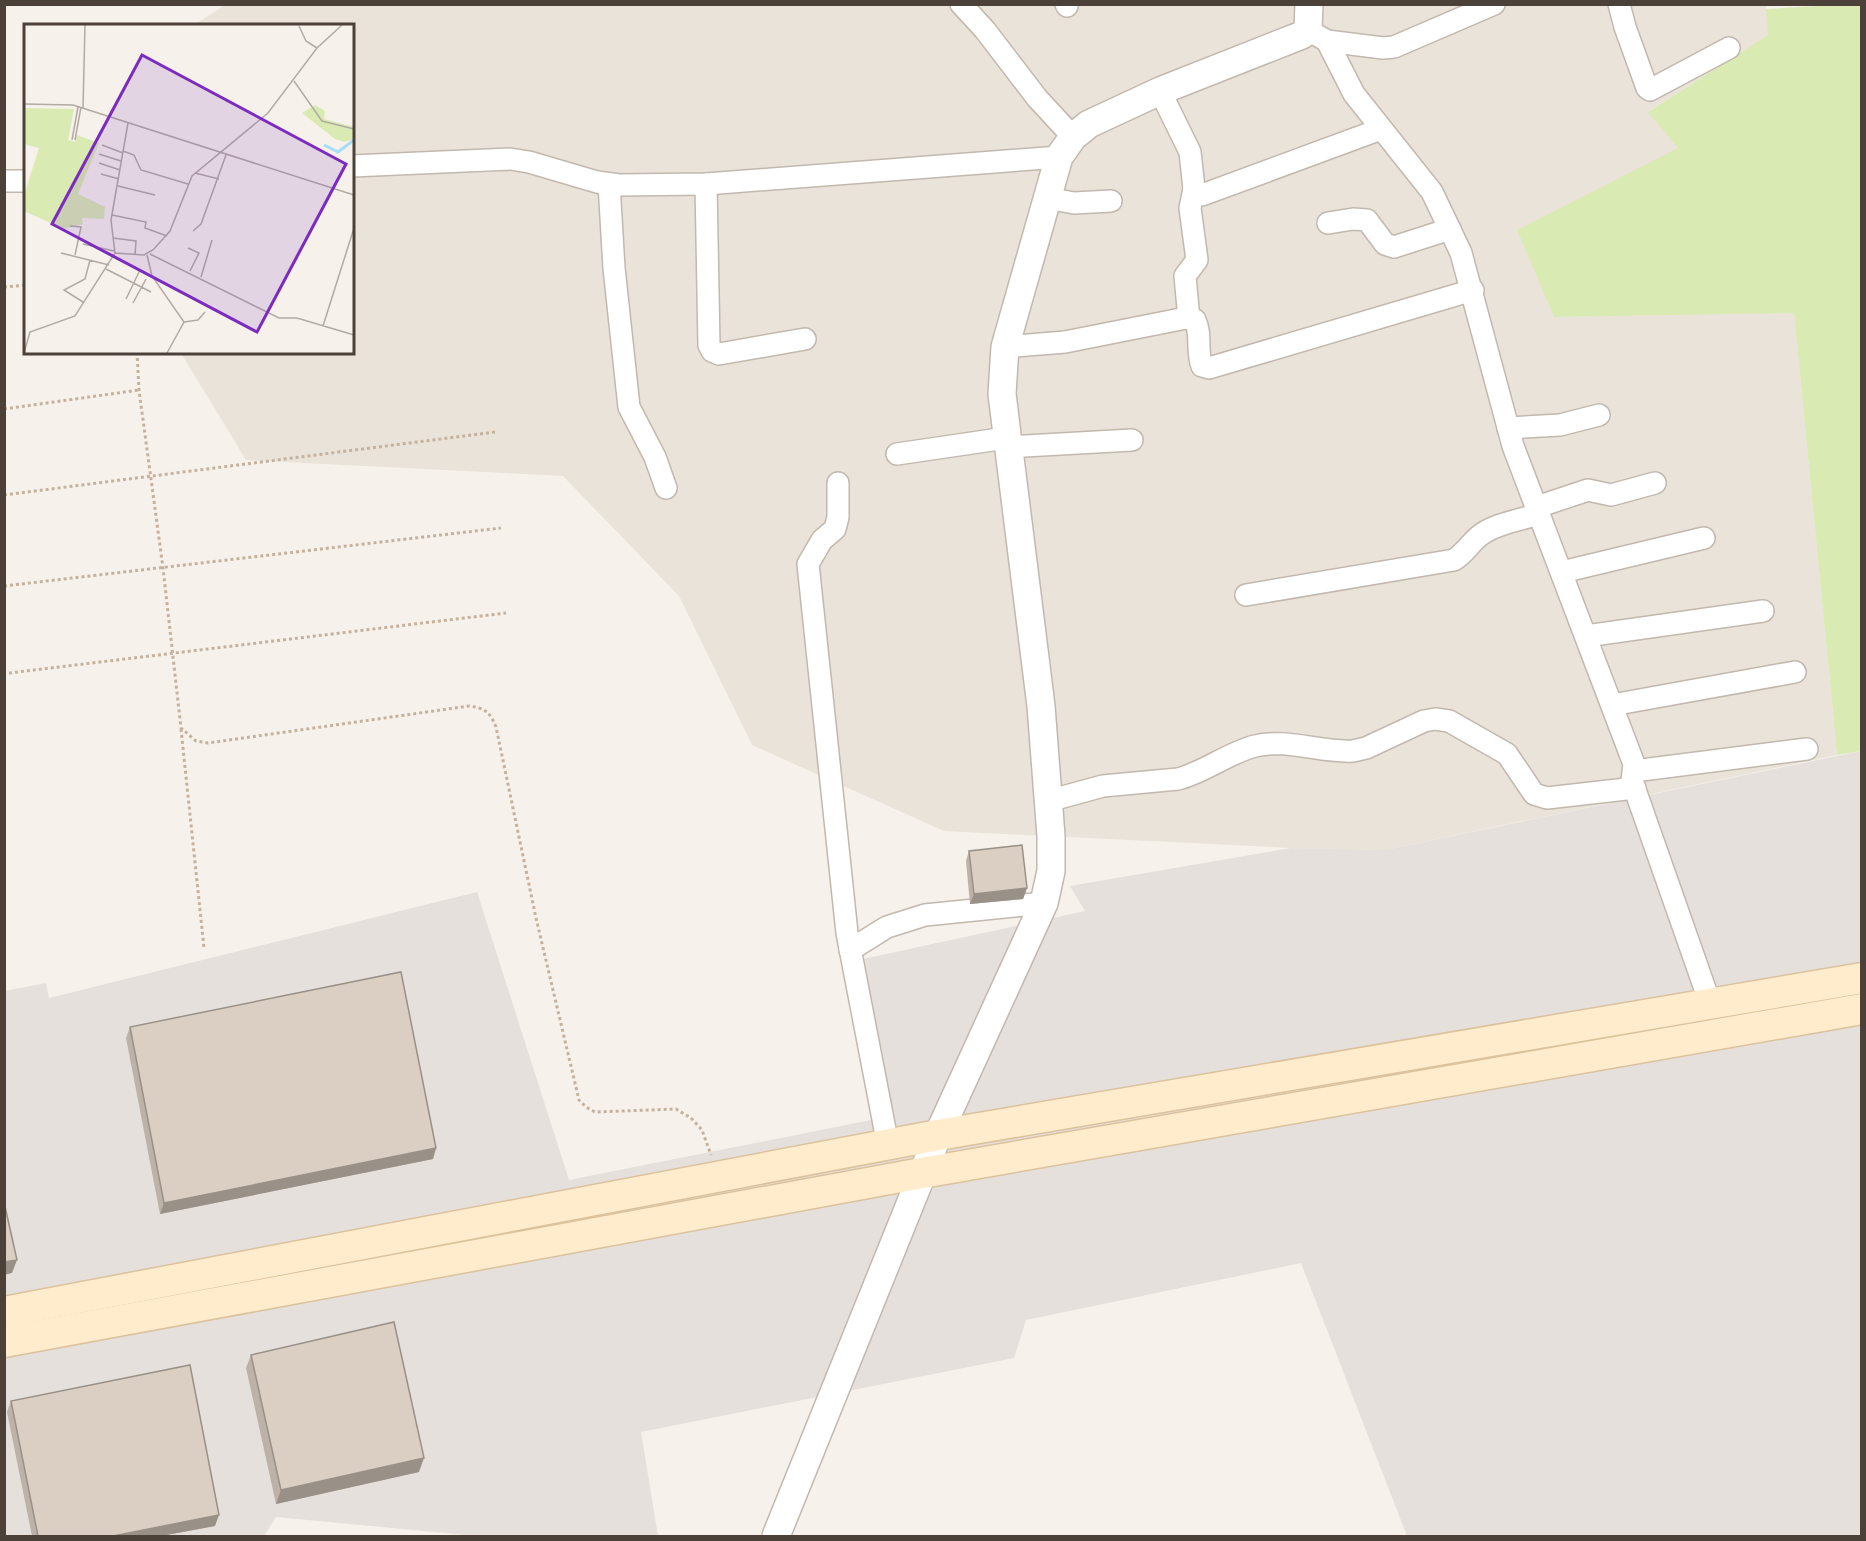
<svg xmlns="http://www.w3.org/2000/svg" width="1866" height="1541" font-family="'Noto Sans',sans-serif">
<rect width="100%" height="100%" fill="#f6f1eb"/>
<polygon fill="#eae3d9" points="225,5 1766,5 1769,35 1649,111 1678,148 1554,317 1794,312 1837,755 1385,850 1291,848 944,831 752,745 679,596 563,476 246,460 181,353 352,352 352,26 194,25"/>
<polygon fill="#e6e0dc" points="1861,751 1861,1536 1407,1536 1301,1263 1026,1320 1014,1358 641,1432 658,1536 476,1536 276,1517 264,1536 5,1536 5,991 46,983 49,998 477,892 569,1180 891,1116 863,959 1085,911 1070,886 1291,848 1385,850"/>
<polygon fill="#d9ebb3" points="1836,5 1861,5 1861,751 1837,755 1794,313 1554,317 1517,230 1678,148 1648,112 1768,35 1766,9"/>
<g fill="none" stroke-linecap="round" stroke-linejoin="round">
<g stroke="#c2b8ad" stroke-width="24">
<g id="minor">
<polyline points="961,4 985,30 1037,98 1073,137"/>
<polyline points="1066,4 1067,6"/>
<polyline points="1619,4 1625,27 1647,88 1650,90 1729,48"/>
<polyline points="1308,30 1327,41 1354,94 1432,192 1461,253 1513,446 1634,764 1632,781 1710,1003"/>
<polyline points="1327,41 1383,48 1394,47 1494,4"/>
<polyline points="1160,91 1190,152 1194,189 1197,194 1202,195 1381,129"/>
<polyline points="352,166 510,159 529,162 597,182 619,185 706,184 1059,157"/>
<polyline points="4,181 26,181"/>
<polyline points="609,184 614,268 629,407 655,457 666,488"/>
<polyline points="706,184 709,345 712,351 719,354 805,339"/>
<polyline points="1047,198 1074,203 1111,201"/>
<polyline points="1328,223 1353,219 1367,220 1385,244 1394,247 1450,229"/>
<polyline points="1189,319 1185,276 1197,260 1190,208 1194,189"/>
<path d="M1005,347L1065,342L1186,318L1195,320C1202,334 1196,351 1202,366L1209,368L1473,290"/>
<polyline points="1508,428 1560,425 1599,415"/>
<polyline points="1008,447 1132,440"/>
<polyline points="897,454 1006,438"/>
<polyline points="838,483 838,517 835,529 822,540 808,564 847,933 888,1145"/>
<polyline points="1537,507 1588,490 1611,495 1655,483"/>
<polyline points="1562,572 1704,538"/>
<path d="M1246,595L1454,560C1464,554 1469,545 1478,537C1493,524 1520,520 1539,514"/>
<polyline points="1586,636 1763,611"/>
<polyline points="1612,705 1795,672"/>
<polyline points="1634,771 1807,749"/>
<path d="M1048,801L1103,786L1178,779C1205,772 1228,753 1255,746C1287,738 1321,753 1353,751L1366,748L1424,721L1435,719L1449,721L1507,754L1534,794L1547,798L1635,788"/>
<polyline points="850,950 887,927 925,915 1044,903"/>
</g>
</g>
<g stroke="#c2b8ad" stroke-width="30">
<polyline id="tertiary" points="776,1536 938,1135 1044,903 1051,871 1051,836 1041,706 1002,394 1005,347 1059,157 1073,137 1089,124 1160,91 1302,35 1308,30 1309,4"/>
</g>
<g stroke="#dbc29c" stroke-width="33">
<g id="secondary">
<polyline points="4,1312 938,1135 1862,978"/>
<polyline points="4,1342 922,1173 1862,1009"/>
</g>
</g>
<g stroke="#c5b29e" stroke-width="3" stroke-dasharray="3 3" stroke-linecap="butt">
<polyline points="4,287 26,285"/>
<path d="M137,352L139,390L163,568L181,728L196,741L208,743L469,706C485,708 490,712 496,727L536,918L579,1100L586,1107L595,1112L676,1109L691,1118L702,1130L711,1155"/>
<polyline points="4,409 139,390"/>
<polyline points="4,495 495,432"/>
<polyline points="4,586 501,528"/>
<polyline points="9,673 506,613"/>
<polyline points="181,729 204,948"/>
</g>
<use href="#minor" stroke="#fff" stroke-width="21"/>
<use href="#tertiary" stroke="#fff" stroke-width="27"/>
<use href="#secondary" stroke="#ffeccc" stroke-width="30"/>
</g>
<g fill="#bcb2a8">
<polygon points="969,851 1027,888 1023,899 970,904 966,861"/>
<polygon points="130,1027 436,1148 433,1159 160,1214 126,1038"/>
<polygon points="251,1355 419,1472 276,1504 246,1368"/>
<polygon points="11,1401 215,1526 161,1536 32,1536 7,1412"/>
</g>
<g fill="#999188">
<polygon points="1027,888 1023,899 970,904 974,894"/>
<polygon points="436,1148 433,1159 160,1214 164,1203"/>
<polygon points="17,1260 12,1273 4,1275 4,1262"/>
<polygon points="424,1458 419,1472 276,1504 281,1490"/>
<polygon points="219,1515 215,1526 161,1536 113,1536"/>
</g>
<g fill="#dbcfc3" stroke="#999188" stroke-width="1.5">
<polygon points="1022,845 1027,888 974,894 969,851"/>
<polygon points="401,972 436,1148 164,1203 130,1027"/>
<polygon points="4,1202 17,1260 4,1262"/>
<polygon points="394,1322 424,1458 281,1490 251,1355"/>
<polygon points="190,1365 219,1515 113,1536 38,1536 11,1401"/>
</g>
<g transform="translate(24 24)">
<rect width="330" height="330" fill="#f6f1eb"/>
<path d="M291,81L301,87L300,95L330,103V115L320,118L311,115L278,89ZM0,84L50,85L44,116L51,118L53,111L75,119L54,170L81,183L80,195L58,194L59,200L40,205L0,187V171L15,124L0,120Z" fill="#d9ebb3"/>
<path fill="none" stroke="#a6def4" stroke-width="3" d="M300,121L314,128L330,116"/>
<path fill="none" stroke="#b2aba3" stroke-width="1.5" d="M275,2L282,17L293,24M270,57L298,97L330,105M0,80L49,81M49,81L330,171M59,84L61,1M48,116L54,83M51,116L57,83M78,121L99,129M99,127L110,131L117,146L164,160M75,130L97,137M75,139L96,146M171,149L195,155M77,150L95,155M94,162L131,171M88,191L122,198L121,204L143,212M46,202L57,203L51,231M169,207L177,200L202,131M89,214L112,217L111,231M59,220L90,227M164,224L175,229L166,247M37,229L85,241M91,229L87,196L104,99M126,230L255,294H273L330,311M123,231L128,252L160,298L143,329M82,245L127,268M177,253L188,216M102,275L116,246M59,278L40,266L61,255L66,236M109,279L122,255M160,298L174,296L181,288M299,302L330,204M0,329L6,308L51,292L91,229L120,231L129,226L146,207L168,152L244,89L293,24L318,1"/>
<path fill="#7b2cbf" fill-opacity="0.15" stroke="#7b2cbf" stroke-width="3" d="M118,31L322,140L233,308L28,200Z"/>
<rect width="330" height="330" fill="none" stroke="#4b4138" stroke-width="3"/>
</g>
<rect width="1866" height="1541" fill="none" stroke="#4b4138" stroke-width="12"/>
</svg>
